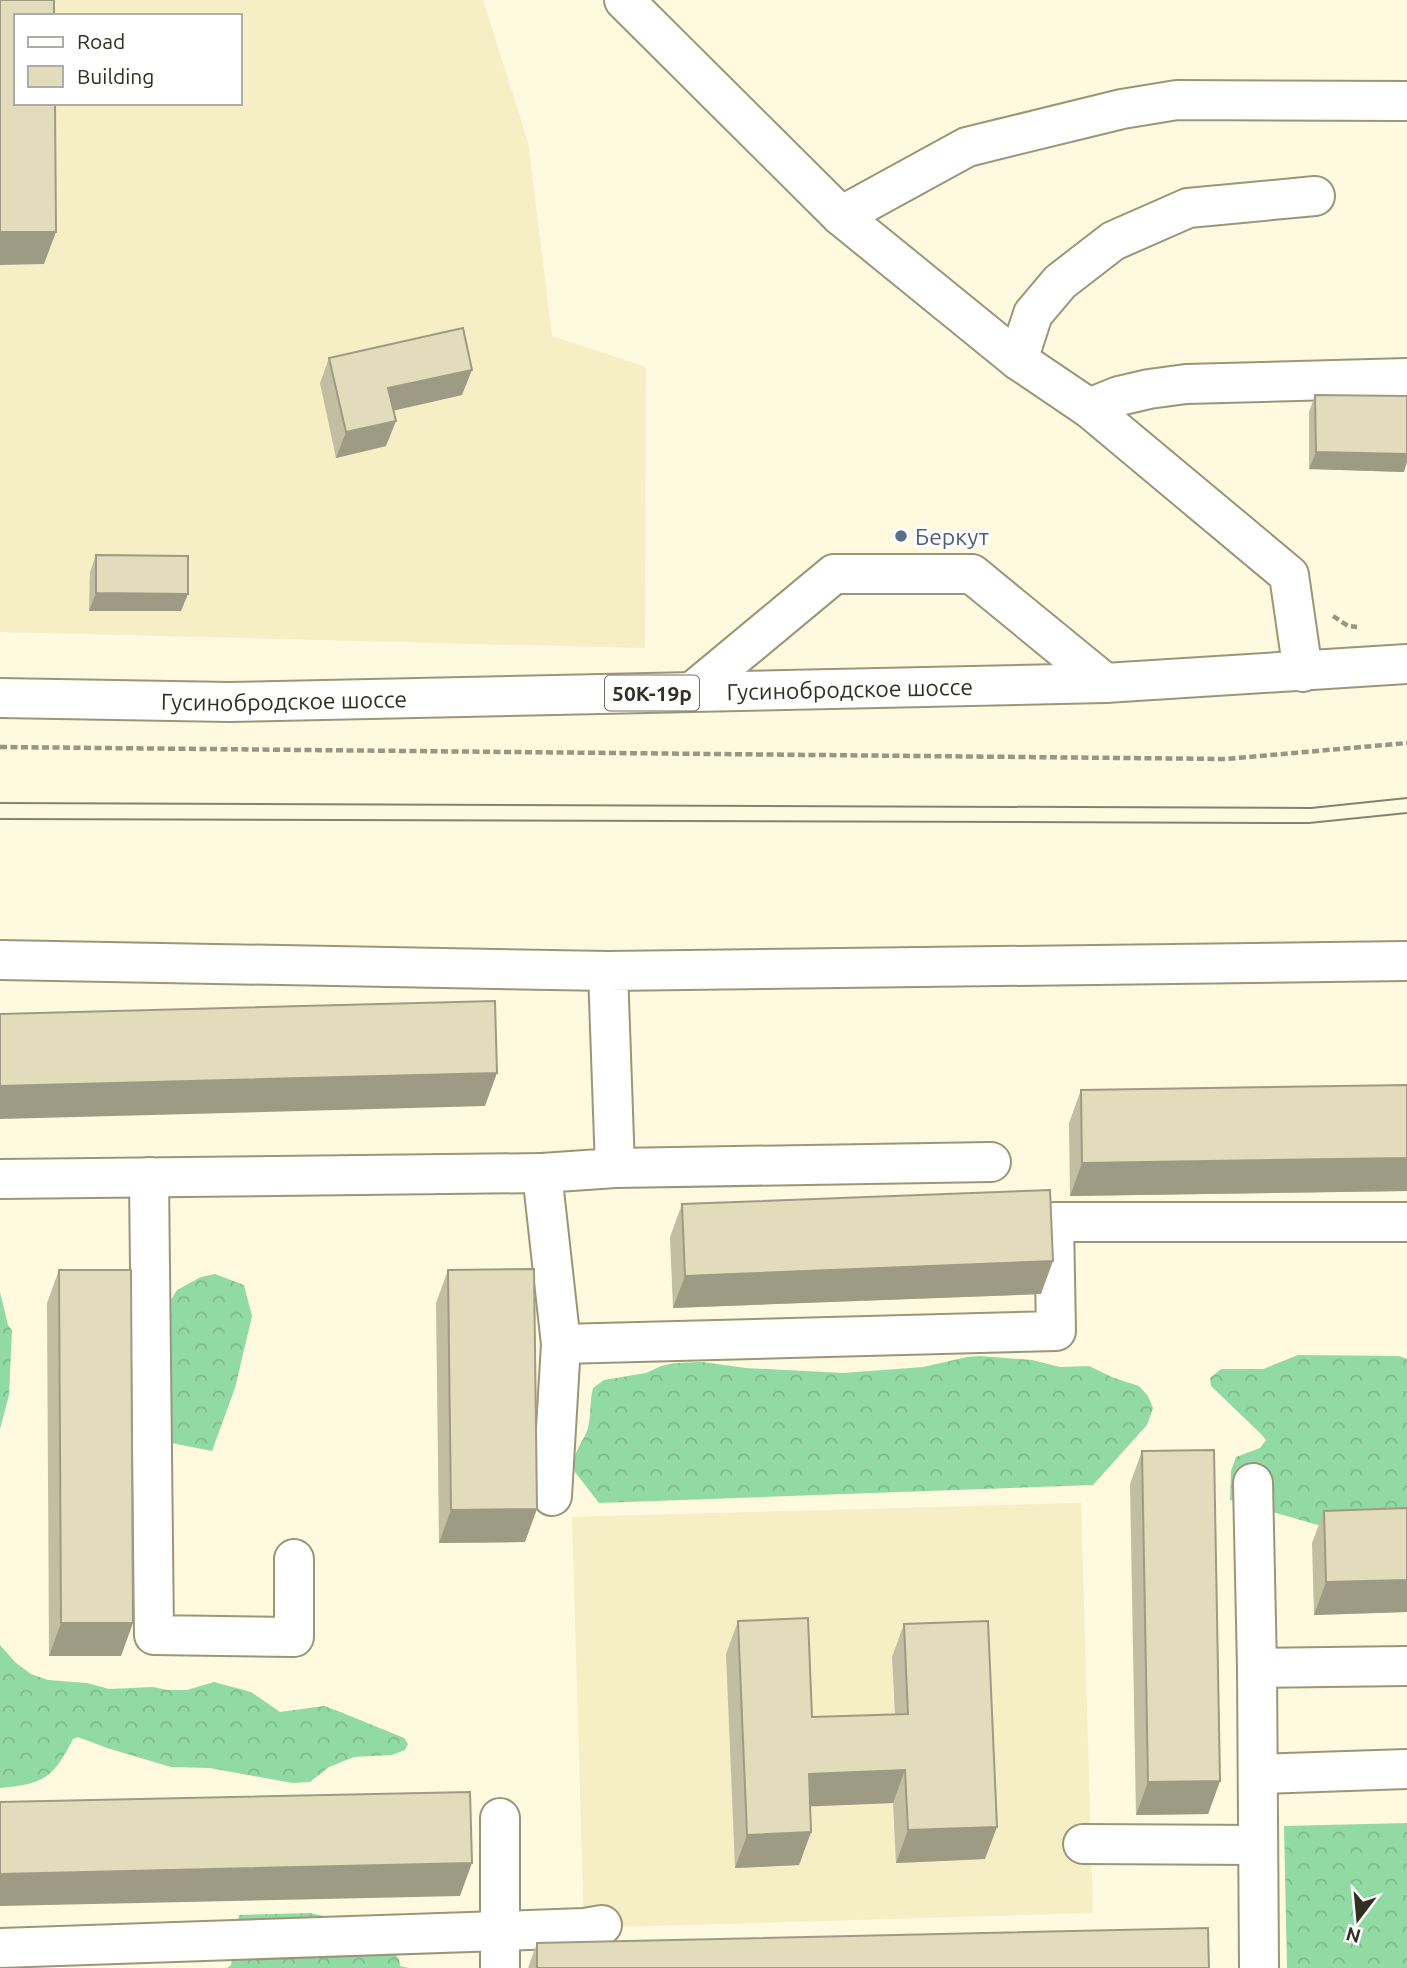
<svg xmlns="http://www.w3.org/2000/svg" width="1407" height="1968" font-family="Ubuntu,sans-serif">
<defs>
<pattern id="forest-crowns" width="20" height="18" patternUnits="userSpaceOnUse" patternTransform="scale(1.75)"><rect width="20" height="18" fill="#91daa4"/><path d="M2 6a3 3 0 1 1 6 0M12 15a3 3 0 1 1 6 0" fill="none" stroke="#7ebb8d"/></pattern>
</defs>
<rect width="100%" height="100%" fill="#fef9df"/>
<g fill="#f6eec5" fill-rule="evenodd">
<path d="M0,0H483L528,142L552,336L646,367L645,648L0,632ZM16,16H240V103H16Z"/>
<polygon points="1081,1503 1093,1913 584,1928 572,1517"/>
</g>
<g fill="url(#forest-crowns)">
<polygon points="215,1274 244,1285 252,1316 235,1388 212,1451 125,1434 133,1361 177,1290 201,1277"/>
<polygon points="0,1292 8,1325 12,1330 9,1395 0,1429"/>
<polygon points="1298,1355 1399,1356 1407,1359 1407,1525 1325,1527 1230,1500 1231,1471 1236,1457 1260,1448 1266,1440 1261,1434 1211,1386 1210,1378 1221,1369 1263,1369"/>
<path d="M980,1356L1032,1360L1060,1367L1089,1366L1114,1378L1139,1386L1148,1396L1153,1408L1147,1425L1093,1485L599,1503L575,1472C569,1453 587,1440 589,1423C591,1411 590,1400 593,1388L604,1380L646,1373L661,1366L675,1363L702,1362L746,1368L843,1373L923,1367L967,1357Z"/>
<path d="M0,1645L16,1663L31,1674L48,1680L87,1683L109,1689L153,1687L168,1690H187L214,1682L251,1692L280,1712L324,1706L338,1711L404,1738L408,1744L405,1750L392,1755L354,1757L329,1767L310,1782L292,1783L210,1768L171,1767L107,1748L78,1737L73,1739C53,1779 43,1784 0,1788Z"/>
<polygon points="1407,1823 1407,1968 1287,1968 1284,1826"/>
<polygon points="310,1913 370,1926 399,1959 400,1966 409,1968 227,1968 231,1965 239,1915"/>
</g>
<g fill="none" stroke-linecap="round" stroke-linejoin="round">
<g stroke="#9c9678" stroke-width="42">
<g id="minor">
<polyline points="624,0 841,216 1018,360 1089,408 1289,575 1303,672"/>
<polyline points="841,216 967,147 1122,109 1177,100 1407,101"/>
<polyline points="1018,360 1033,314 1060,282 1113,241 1188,208 1315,196"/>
<polyline points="1089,408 1119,396 1149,389 1186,384 1407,378"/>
<polyline points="692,692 834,574 972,574 1105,683"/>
<polyline points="0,960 608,971"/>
<polyline points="615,1168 991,1162"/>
<polyline points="149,1177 154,1635 294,1637 294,1559"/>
<polyline points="0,1179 542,1173"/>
<polyline points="561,1344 1056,1331 1054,1222 1407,1222"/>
<polyline points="1253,1483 1257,1668"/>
<polyline points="552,1496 561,1344 542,1173 615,1168 608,971 1407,961"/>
<polyline points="1259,1774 1407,1769"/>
<polyline points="500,1818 500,1931 584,1928 602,1925"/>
<polyline points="1083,1844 1258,1845"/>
<polyline points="0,1948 500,1931 500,1968"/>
<polyline points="1259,1968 1257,1668 1407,1666"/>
</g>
</g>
<g stroke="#9c9678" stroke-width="42">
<g id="major">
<path id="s1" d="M0,698L229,702L1105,683L1407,664"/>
</g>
</g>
<g stroke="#9a9683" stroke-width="4.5" stroke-dasharray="7 3.5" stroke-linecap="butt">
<polyline points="1333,616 1348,626 1357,627"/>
<polyline points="0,747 1226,759 1407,743"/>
</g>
<use href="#minor" stroke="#fff" stroke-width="38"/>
<use href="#major" stroke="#fff" stroke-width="38"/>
<g stroke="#85826f" stroke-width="2">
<polyline points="0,803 1311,808 1407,798"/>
<polyline points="0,819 1309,823 1407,813"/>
</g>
</g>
<g fill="#c3bda2">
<polygon points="329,358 462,395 393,410 386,446 336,458 320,383"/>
<polygon points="1315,395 1404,472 1309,469 1309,412"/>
<polygon points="96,555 181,611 89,611 90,572"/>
<polygon points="1407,1085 1407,1191 1070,1196 1069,1123 1081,1090"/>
<polygon points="682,1204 1041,1294 673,1308 670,1237"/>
<polygon points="59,1270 121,1656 49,1656 47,1303"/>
<polygon points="448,1270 525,1542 439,1543 436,1303"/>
<polygon points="1142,1451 1220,1781 1208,1814 1136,1815 1130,1484"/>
<polygon points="1407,1508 1407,1612 1314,1615 1312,1543 1324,1511"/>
<polygon points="738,1621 812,1717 895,1714 892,1657 904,1624 985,1859 896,1863 893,1803 810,1806 811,1832 799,1865 735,1868 726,1654"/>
<polygon points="537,1943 1209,1968 528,1968"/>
</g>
<g fill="#9f9a84">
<polygon points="0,232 56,232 44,264 0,265"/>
<polygon points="472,370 462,395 379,414 388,388"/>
<polygon points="396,421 386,446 336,458 346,432"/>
<polygon points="1316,452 1407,454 1407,462 1404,472 1309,469"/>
<polygon points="96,593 188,594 181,611 89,611"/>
<polygon points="497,1073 485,1106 0,1119 0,1086"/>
<polygon points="1407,1158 1407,1191 1070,1196 1082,1163"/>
<polygon points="1053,1261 1041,1294 673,1308 685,1276"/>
<polygon points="537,1509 525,1542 439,1543 451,1510"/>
<polygon points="1407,1580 1407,1612 1314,1615 1326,1582"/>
<polygon points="61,1623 133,1623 121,1656 49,1656"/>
<polygon points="905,1770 893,1803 797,1807 809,1774"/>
<polygon points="1220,1781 1208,1814 1136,1815 1148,1782"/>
<polygon points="997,1827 985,1859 896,1863 908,1830"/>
<polygon points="811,1832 799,1865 735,1868 747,1835"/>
<polygon points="472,1863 460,1896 0,1906 0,1874"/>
</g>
<g fill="#e3dcbc" stroke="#9f9a84" stroke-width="2">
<polygon points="0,0 54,0 54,16 16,16 16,103 55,103 56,232 0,232"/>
<polygon points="463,328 472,370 388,388 396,421 346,432 329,358"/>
<polygon points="1315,395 1407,396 1407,454 1316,452"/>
<polygon points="96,555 188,556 188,594 96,593"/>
<polygon points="495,1001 497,1073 0,1086 0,1014"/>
<polygon points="1407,1085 1407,1158 1082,1163 1081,1090"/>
<polygon points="1050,1190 1053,1261 685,1276 682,1204"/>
<polygon points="534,1269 537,1509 451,1510 448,1270"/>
<polygon points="59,1270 131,1270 133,1623 61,1623"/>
<polygon points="1214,1450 1220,1781 1148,1782 1142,1451"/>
<polygon points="1407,1508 1407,1580 1326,1582 1324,1511"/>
<polygon points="808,1618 812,1717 908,1714 904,1624 988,1621 997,1827 908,1830 905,1770 809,1774 811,1832 747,1835 738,1621"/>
<polygon points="470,1792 472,1863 0,1874 0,1802"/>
<polygon points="1208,1928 1209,1968 537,1968 537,1943"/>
</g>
<circle fill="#5c6f8a" stroke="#fff" stroke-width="2.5" cx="901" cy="536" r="7"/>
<g text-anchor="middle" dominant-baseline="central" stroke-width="6" stroke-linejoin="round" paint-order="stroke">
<rect fill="#fff" stroke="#6f6d64" stroke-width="2" x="605" y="675.5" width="94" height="35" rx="5"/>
<g font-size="21" font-weight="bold" fill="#312f22">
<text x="652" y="693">50К-19р</text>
</g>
<g font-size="23" fill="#4e5e75" stroke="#fff" text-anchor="start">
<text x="915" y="536">Беркут</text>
</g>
<g font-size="23" fill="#312f22" stroke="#fff">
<text stroke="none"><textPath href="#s1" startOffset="850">Гусинобродское шоссе</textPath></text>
<text stroke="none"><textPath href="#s1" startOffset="284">Гусинобродское шоссе</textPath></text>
</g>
</g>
<rect x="14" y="14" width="228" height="91" fill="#ffffff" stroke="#adaca7" stroke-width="2"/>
<rect x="28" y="37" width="35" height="10" fill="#ffffff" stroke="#adaca7" stroke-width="2"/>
<text x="77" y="49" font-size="21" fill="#312f22">Road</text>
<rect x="28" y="66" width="35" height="21" fill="#e3dcbc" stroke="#adaca7" stroke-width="2"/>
<text x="77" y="84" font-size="21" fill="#312f22">Building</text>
<g transform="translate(1358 1919) rotate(196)" stroke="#ffffff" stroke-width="5" paint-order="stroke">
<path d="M0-5L12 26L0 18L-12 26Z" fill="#312f22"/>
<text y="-10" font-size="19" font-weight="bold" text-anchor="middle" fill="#312f22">N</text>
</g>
</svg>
